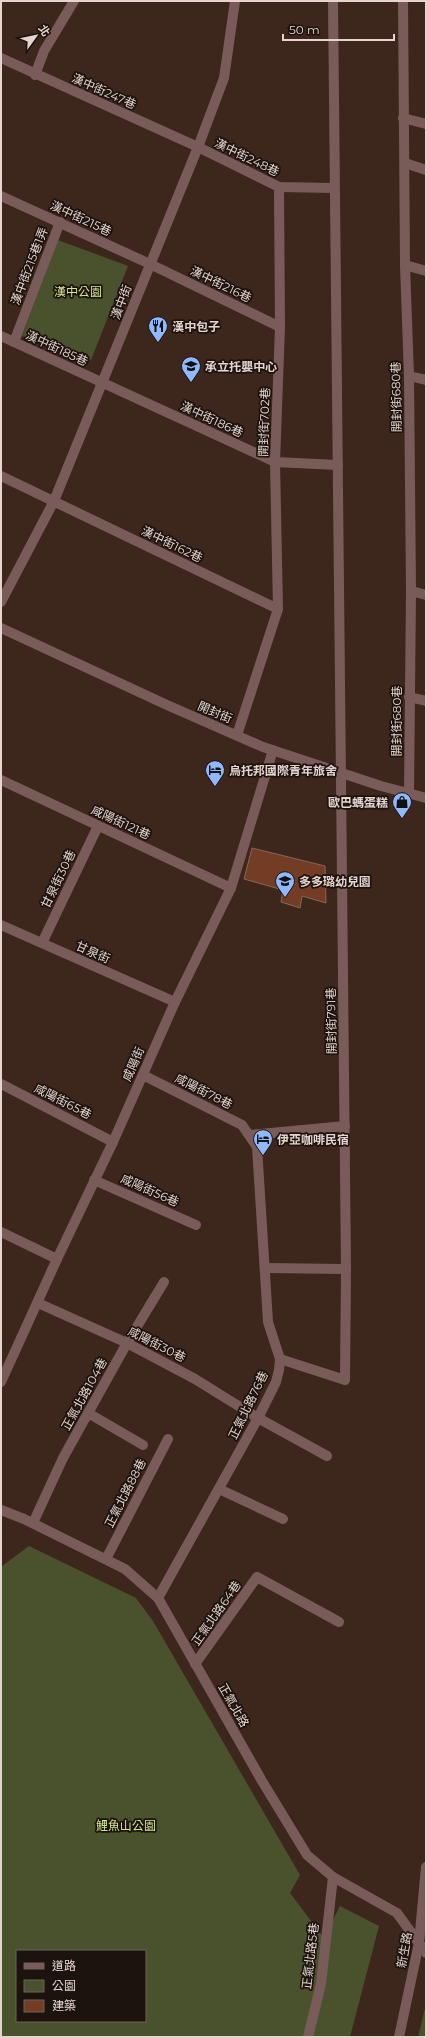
<svg xmlns="http://www.w3.org/2000/svg" width="427" height="2038" font-family="Montserrat,'Noto Sans TC',sans-serif">
<rect width="100%" height="100%" fill="#3d261c"/>
<g fill="#4a522d" fill-rule="evenodd">
<polygon points="58,240 128,266 91,360 22,336"/>
<path d="M29,1546L136,1598L153,1621L300,1875L290,1893L324,1938L340,1906L379,1926L350,2037H1V1567ZM17,1951H145V2021H17Z"/>
<polygon points="426,2004 426,2037 418,2037"/>
</g>
<polygon fill="#743c25" stroke="#83685d" points="252,848 325,866 326,903 302,896 300,908 281,902 283,890 244,879"/>
<g fill="none" stroke-linecap="round" stroke-linejoin="round">
<g stroke="#795c59" stroke-width="10">
<polyline points="403,1 405,265 409,376 411,591 409,794"/>
<polyline points="1,58 198,147 279,187 334,188"/>
<polyline points="35,75 44,51 74,1"/>
<polyline points="403,118 426,124"/>
<polyline points="405,163 426,170"/>
<polyline points="1,196 150,264 280,327"/>
<polyline points="405,265 426,271"/>
<polyline points="1,336 275,462 338,465"/>
<polyline points="14,342 60,222"/>
<polyline points="409,376 426,380"/>
<polyline points="1,476 278,609"/>
<polyline points="411,591 426,595"/>
<polyline points="1,602 54,501 198,147 224,78 235,1"/>
<polyline points="1,628 167,705 263,747 381,786 426,798"/>
<polyline points="409,697 426,701"/>
<polyline points="237,735 278,609 275,462 280,327 279,187"/>
<polyline points="1,780 231,888"/>
<polyline points="1,925 175,1002"/>
<polyline points="42,943 98,826"/>
<polyline points="143,1075 242,1125 257,1147 268,1322 280,1359 279,1370 276,1382 258,1418 158,1598"/>
<polyline points="1,1084 113,1142"/>
<polyline points="250,1135 345,1126"/>
<polyline points="94,1180 196,1225"/>
<polyline points="1,1232 57,1259"/>
<polyline points="265,1268 346,1269"/>
<polyline points="38,1303 127,1343 195,1379 258,1418 327,1456"/>
<polyline points="280,1359 345,1380 346,1269 333,1"/>
<polyline points="1,1382 57,1259 113,1142 175,1002 231,888 273,750"/>
<polyline points="88,1413 143,1445"/>
<polyline points="219,1489 283,1519"/>
<polyline points="1,1510 24,1519 125,1569 158,1598 262,1781 307,1855 333,1877 397,1913 426,1953"/>
<polyline points="33,1523 63,1458 127,1343 164,1282"/>
<polyline points="106,1559 168,1439"/>
<polyline points="195,1664 257,1577 339,1622"/>
<polyline points="308,2037 321,1984 333,1877"/>
<polyline points="399,2037 419,1943 426,1867"/>
</g>
</g>
<defs>
<g id="restaurant-pin" transform="scale(1)"><path d="M0 17L-7.5 6A9.5 9.5 0 1 1 7.5 6Z" fill="#8fb8fd" stroke="#1c120e"/><path d="M-5-6h1v4h1v-4h1v4h1v-4h1v5L-1.5 .5V6h-2V.5L-5-1ZM5-6V6H3V1.5H1.5Q1.5-4 5-6Z" fill="#111"/></g>
<g id="school-pin" transform="scale(1)"><path d="M0 17L-7.5 6A9.5 9.5 0 1 1 7.5 6Z" fill="#8fb8fd" stroke="#1c120e"/><path d="M0-5L7-2L0 1L-7-2ZM-4 1L0 2.5L4 1V4Q0 6-4 4Z" fill="#111"/></g>
<g id="hotel-pin" transform="scale(1)"><path d="M0 17L-7.5 6A9.5 9.5 0 1 1 7.5 6Z" fill="#8fb8fd" stroke="#1c120e"/><path d="M-6-4.5h1.5V1H6V5H4.5V3h-9V5H-6ZM-4 0a1.8 1.8 0 1 1 3.6 0ZM.5 0V-2.5h3Q6-2.5 6 0Z" fill="#111"/></g>
<g id="shop-pin" transform="scale(1)"><path d="M0 17L-7.5 6A9.5 9.5 0 1 1 7.5 6Z" fill="#8fb8fd" stroke="#1c120e"/><path d="M-5-2.5h2.3a2.7 3.5 0 0 1 5.4 0H5L5.5 6h-11ZM-1.5-2.5h3a1.5 2.3 0 0 0-3 0Z" fill="#111"/></g>
</defs>
<g fill-rule="evenodd">
<use href="#restaurant-pin" x="158" y="326"/>
<use href="#school-pin" x="191" y="366"/>
<use href="#hotel-pin" x="215" y="770"/>
<use href="#shop-pin" x="402" y="802"/>
<use href="#school-pin" x="285" y="881"/>
<use href="#hotel-pin" x="263" y="1139"/>
</g>
<g text-anchor="middle" dominant-baseline="central" stroke-width="3.5" stroke-linejoin="round" paint-order="stroke">
<g font-size="12" fill="#e5d5ce" stroke="#1c120e">
<text transform="translate(104 91) rotate(24)">漢中街247巷</text>
<text transform="translate(247 157) rotate(26)">漢中街248巷</text>
<text transform="translate(81 218) rotate(25)">漢中街215巷</text>
<text transform="translate(29 266) rotate(-69)">漢中街215巷1弄</text>
<text transform="translate(221 284) rotate(26)">漢中街216巷</text>
<text transform="translate(121 302) rotate(-69)">漢中街</text>
<text transform="translate(57 348) rotate(25)">漢中街185巷</text>
<text transform="translate(396 397) rotate(-91)">開封街680巷</text>
<text transform="translate(212 419) rotate(25)">漢中街186巷</text>
<text transform="translate(264 422) rotate(-88)">開封街702巷</text>
<text transform="translate(172 544) rotate(26)">漢中街162巷</text>
<text transform="translate(215 712) rotate(23)">開封街</text>
<text transform="translate(396 721) rotate(-90)">開封街680巷</text>
<text transform="translate(121 822) rotate(25)">咸陽街121巷</text>
<text transform="translate(58 879) rotate(-64)">甘泉街30巷</text>
<text transform="translate(93 952) rotate(24)">甘泉街</text>
<text transform="translate(331 1021) rotate(-91)">開封街791巷</text>
<text transform="translate(133 1064) rotate(-66)">咸陽街</text>
<text transform="translate(204 1091) rotate(27)">咸陽街78巷</text>
<text transform="translate(63 1101) rotate(27)">咸陽街65巷</text>
<text transform="translate(150 1190) rotate(24)">咸陽街56巷</text>
<text transform="translate(157 1344) rotate(27)">咸陽街30巷</text>
<text transform="translate(84 1394) rotate(-61)">正氣北路104巷</text>
<text transform="translate(248 1405) rotate(-64)">正氣北路76巷</text>
<text transform="translate(125 1493) rotate(-63)">正氣北路88巷</text>
<text transform="translate(216 1613) rotate(-55)">正氣北路64巷</text>
<text transform="translate(234 1705) rotate(60)">正氣北路</text>
<text transform="translate(404 1950) rotate(-80)">新生路</text>
<text transform="translate(310 1956) rotate(-83)">正氣北路5巷</text>
</g>
<g font-size="12" fill="#d3e78d" stroke="#1c120e">
<text x="78" y="291">漢中公園</text>
<text x="126" y="1825">鯉魚山公園</text>
</g>
<g font-size="12" font-weight="bold" fill="#e5d5ce" stroke="#1c120e" text-anchor="start">
<text x="172" y="326">漢中包子</text>
<text x="205" y="366">承立托嬰中心</text>
<text x="229" y="770">烏托邦國際青年旅舍</text>
<text x="388" y="802" text-anchor="end">歐巴螞蛋糕</text>
<text x="299" y="881">多多璐幼兒園</text>
<text x="277" y="1139">伊亞咖啡民宿</text>
</g>
</g>
<rect width="427" height="2038" fill="none" stroke="#e5d5ce" stroke-width="4"/>
<rect x="16" y="1950" width="130" height="72" fill="#1c120e" stroke="#6c605b"/>
<rect x="24" y="1963" width="20" height="6" fill="#795c59" stroke="#6c605b"/>
<text x="52" y="1970" font-size="12" fill="#e5d5ce">道路</text>
<rect x="24" y="1980" width="20" height="12" fill="#4a522d" stroke="#6c605b"/>
<text x="52" y="1990" font-size="12" fill="#e5d5ce">公園</text>
<rect x="24" y="2000" width="20" height="12" fill="#743c25" stroke="#6c605b"/>
<text x="52" y="2010" font-size="12" fill="#e5d5ce">建築</text>
<g transform="translate(36 36) rotate(57)" stroke="#1c120e" stroke-width="3" paint-order="stroke">
<path d="M0-3L7 15L0 10L-7 15Z" fill="#e5d5ce"/>
<text y="-6" font-size="11" font-weight="bold" text-anchor="middle" fill="#e5d5ce">北</text>
</g>
<path d="M283 34v6h111v-6" fill="none" stroke="#e5d5ce" stroke-width="2"/>
<text x="289" y="34" font-size="12" fill="#e5d5ce" stroke="#1c120e" stroke-width="3" paint-order="stroke">50 m</text>
</svg>
